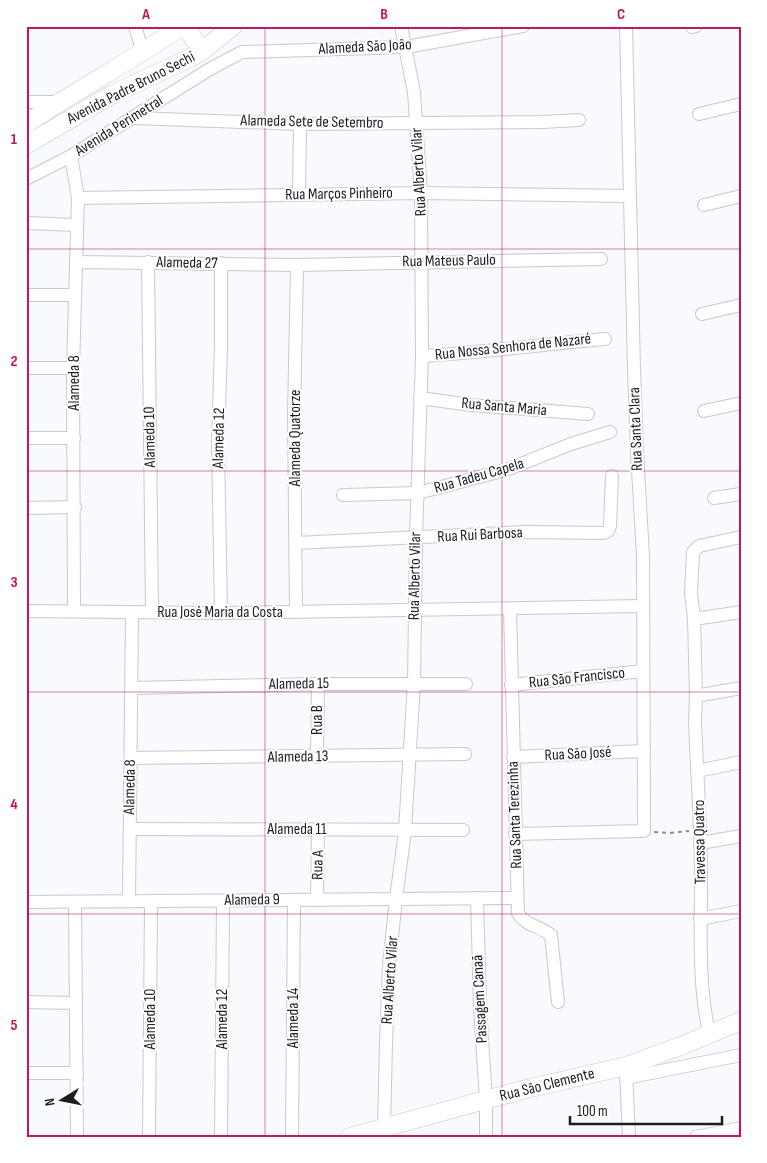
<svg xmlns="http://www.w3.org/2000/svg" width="767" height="1163" font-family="'Sofia Sans Condensed',sans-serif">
<rect width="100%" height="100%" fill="#f9fafe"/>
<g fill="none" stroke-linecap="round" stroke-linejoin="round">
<g stroke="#c6c8d4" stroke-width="14">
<g id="street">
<polyline points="135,26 143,53"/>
<polyline points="692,27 696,26"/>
<polyline points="26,102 59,102"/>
<polyline points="699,114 741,104"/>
<polyline points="134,118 300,124 542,122 579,120"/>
<polyline points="71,156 78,198 73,368 74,611"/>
<polyline points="26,179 71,156 210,69 242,52 406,47 523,26"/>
<polyline points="299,194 300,124"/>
<polyline points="78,198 421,193 630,196"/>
<polyline points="704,205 741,196"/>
<polyline points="26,223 76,225"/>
<polyline points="76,262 297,265 601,259"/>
<polyline points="148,262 152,612"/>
<polyline points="221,263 221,345 218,443 221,613"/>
<polyline points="26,295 75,295"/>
<polyline points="702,314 741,305"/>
<path d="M422,356C483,353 544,344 605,339"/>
<polyline points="26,368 73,368"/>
<polyline points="420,398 471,405 588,414"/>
<polyline points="704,411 741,403"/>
<polyline points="26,438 74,438"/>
<polyline points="343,495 418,493 506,470 571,444 610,432"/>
<polyline points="714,498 741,494"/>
<polyline points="26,508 75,507"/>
<polyline points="296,543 526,532 604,533 608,531 610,526 612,476"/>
<path d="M510,609L518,913C525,926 540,926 551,935L558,1002"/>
<polyline points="26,611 221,613 643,606"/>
<polyline points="296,612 294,416 297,265"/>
<polyline points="694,619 741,612"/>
<polyline points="511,685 643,671"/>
<polyline points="132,688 318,684 466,684"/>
<polyline points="696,696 694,619 691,593 693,552 699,546 741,537"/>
<polyline points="317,757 318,684"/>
<polyline points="513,757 644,751"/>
<polyline points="131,758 465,754"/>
<polyline points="697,771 741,762"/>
<polyline points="130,829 463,830"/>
<polyline points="515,834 644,831 643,555 637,453 634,369 626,26"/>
<polyline points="700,843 741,836"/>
<polyline points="477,898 480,1008 486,1100 486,1137"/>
<polyline points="317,900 318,829"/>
<polyline points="129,901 132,612"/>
<polyline points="26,902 517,898"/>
<polyline points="75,902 77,1137"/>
<polyline points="700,919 741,911"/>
<polyline points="26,1002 76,1003"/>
<path d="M709,1033C698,983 701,932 701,881C701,828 697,774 695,721L696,696L741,688"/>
<polyline points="626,1072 629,1137"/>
<polyline points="26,1073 77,1073"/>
<polyline points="626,1078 741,1055"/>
<polyline points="384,1127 386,1043 389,965 396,899 405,831 414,683 416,538 422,356 421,193 414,92 401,26"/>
<polyline points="149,1137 151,902"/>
<polyline points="221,1137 223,901"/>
<polyline points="292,1137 294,900"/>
<polyline points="696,1137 741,1128"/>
</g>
</g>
<g stroke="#c6c8d4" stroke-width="19">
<g id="secondary">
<polyline points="185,26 202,51"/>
<path d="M26,124C77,90 131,61 182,26"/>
<polyline points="26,145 113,94 190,58 202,51 233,26"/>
<polyline points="350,1137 522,1090 626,1066 681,1046 741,1021"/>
</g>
</g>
<polyline stroke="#8d8e92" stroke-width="2" stroke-dasharray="4 4" stroke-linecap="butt" points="654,832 669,833 689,831"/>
<use href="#street" stroke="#fff" stroke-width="12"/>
<use href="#secondary" stroke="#fff" stroke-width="18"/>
</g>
<path fill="none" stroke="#c2185b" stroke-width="1" stroke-opacity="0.55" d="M265,26V1137M502,26V1137M26,249H741M26,471H741M26,692H741M26,914H741"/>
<g text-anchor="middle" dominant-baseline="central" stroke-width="4" stroke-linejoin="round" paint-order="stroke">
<g font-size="16" fill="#1c1d21" stroke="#fff">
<text transform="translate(365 47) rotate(-3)">Alameda São João</text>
<text transform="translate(131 88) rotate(-27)">Avenida Padre Bruno Sechi</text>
<text transform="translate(312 122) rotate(1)">Alameda Sete de Setembro</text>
<text transform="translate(119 126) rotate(-32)">Avenida Perimetral</text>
<text transform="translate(419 172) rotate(-93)">Rua Alberto Vilar</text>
<text transform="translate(339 194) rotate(-1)">Rua Marços Pinheiro</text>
<text transform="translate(449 261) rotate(-1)">Rua Mateus Paulo</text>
<text transform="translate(187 263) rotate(1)">Alameda 27</text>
<text transform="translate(513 347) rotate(-6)">Rua Nossa Senhora de Nazaré</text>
<text transform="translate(74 383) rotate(-90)">Alameda 8</text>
<text transform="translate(504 407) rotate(5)">Rua Santa Maria</text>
<text transform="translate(636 429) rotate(-92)">Rua Santa Clara</text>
<text transform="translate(150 437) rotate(-91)">Alameda 10</text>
<text transform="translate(219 438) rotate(-89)">Alameda 12</text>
<text transform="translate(295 438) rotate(-90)">Alameda Quatorze</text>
<text transform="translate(479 476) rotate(-16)">Rua Tadeu Capela</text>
<text transform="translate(480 535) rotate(-3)">Rua Rui Barbosa</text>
<text transform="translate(415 576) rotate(-89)">Rua Alberto Vilar</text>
<text x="220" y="612">Rua José Maria da Costa</text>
<text transform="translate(577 678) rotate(-6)">Rua São Francisco</text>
<text transform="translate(299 684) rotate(-1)">Alameda 15</text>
<text transform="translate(317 720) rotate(-90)">Rua B</text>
<text transform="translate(578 754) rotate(-3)">Rua São José</text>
<text transform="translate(298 757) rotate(-1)">Alameda 13</text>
<text transform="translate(130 787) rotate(-89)">Alameda 8</text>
<text transform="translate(515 815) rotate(-92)">Rua Santa Terezinha</text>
<text x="297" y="829">Alameda 11</text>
<text transform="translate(700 842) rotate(-91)">Travessa Quatro</text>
<text transform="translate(318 865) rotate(-89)">Rua A</text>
<text transform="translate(252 900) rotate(-1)">Alameda 9</text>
<text transform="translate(390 980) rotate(-86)">Rua Alberto Vilar</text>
<text transform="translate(480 999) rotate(-93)">Passagem Canaã</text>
<text transform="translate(293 1018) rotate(-90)">Alameda 14</text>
<text transform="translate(150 1019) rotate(-90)">Alameda 10</text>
<text transform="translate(222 1019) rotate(-90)">Alameda 12</text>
<text transform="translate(547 1085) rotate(-14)">Rua São Clemente</text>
</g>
</g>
<rect width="767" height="1163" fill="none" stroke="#ffffff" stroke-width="55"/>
<g transform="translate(62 1100) rotate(260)" stroke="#ffffff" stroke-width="4" paint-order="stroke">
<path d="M0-4L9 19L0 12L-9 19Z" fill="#1c1d21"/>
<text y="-8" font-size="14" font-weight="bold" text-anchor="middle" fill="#1c1d21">N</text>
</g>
<path d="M570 1116v8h152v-8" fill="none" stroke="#1c1d21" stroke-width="2.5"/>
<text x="577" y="1116" font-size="15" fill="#1c1d21" stroke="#ffffff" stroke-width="4" paint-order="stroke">100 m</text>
<rect x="28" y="28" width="712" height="1108" fill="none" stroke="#c2185b" stroke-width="2"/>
<g font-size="16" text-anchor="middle" font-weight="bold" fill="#c2185b">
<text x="146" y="19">A</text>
<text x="384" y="19">B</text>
<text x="621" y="19">C</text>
<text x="14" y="144">1</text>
<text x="14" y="366">2</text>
<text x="14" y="587">3</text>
<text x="14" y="809">4</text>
<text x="14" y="1030">5</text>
</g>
</svg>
